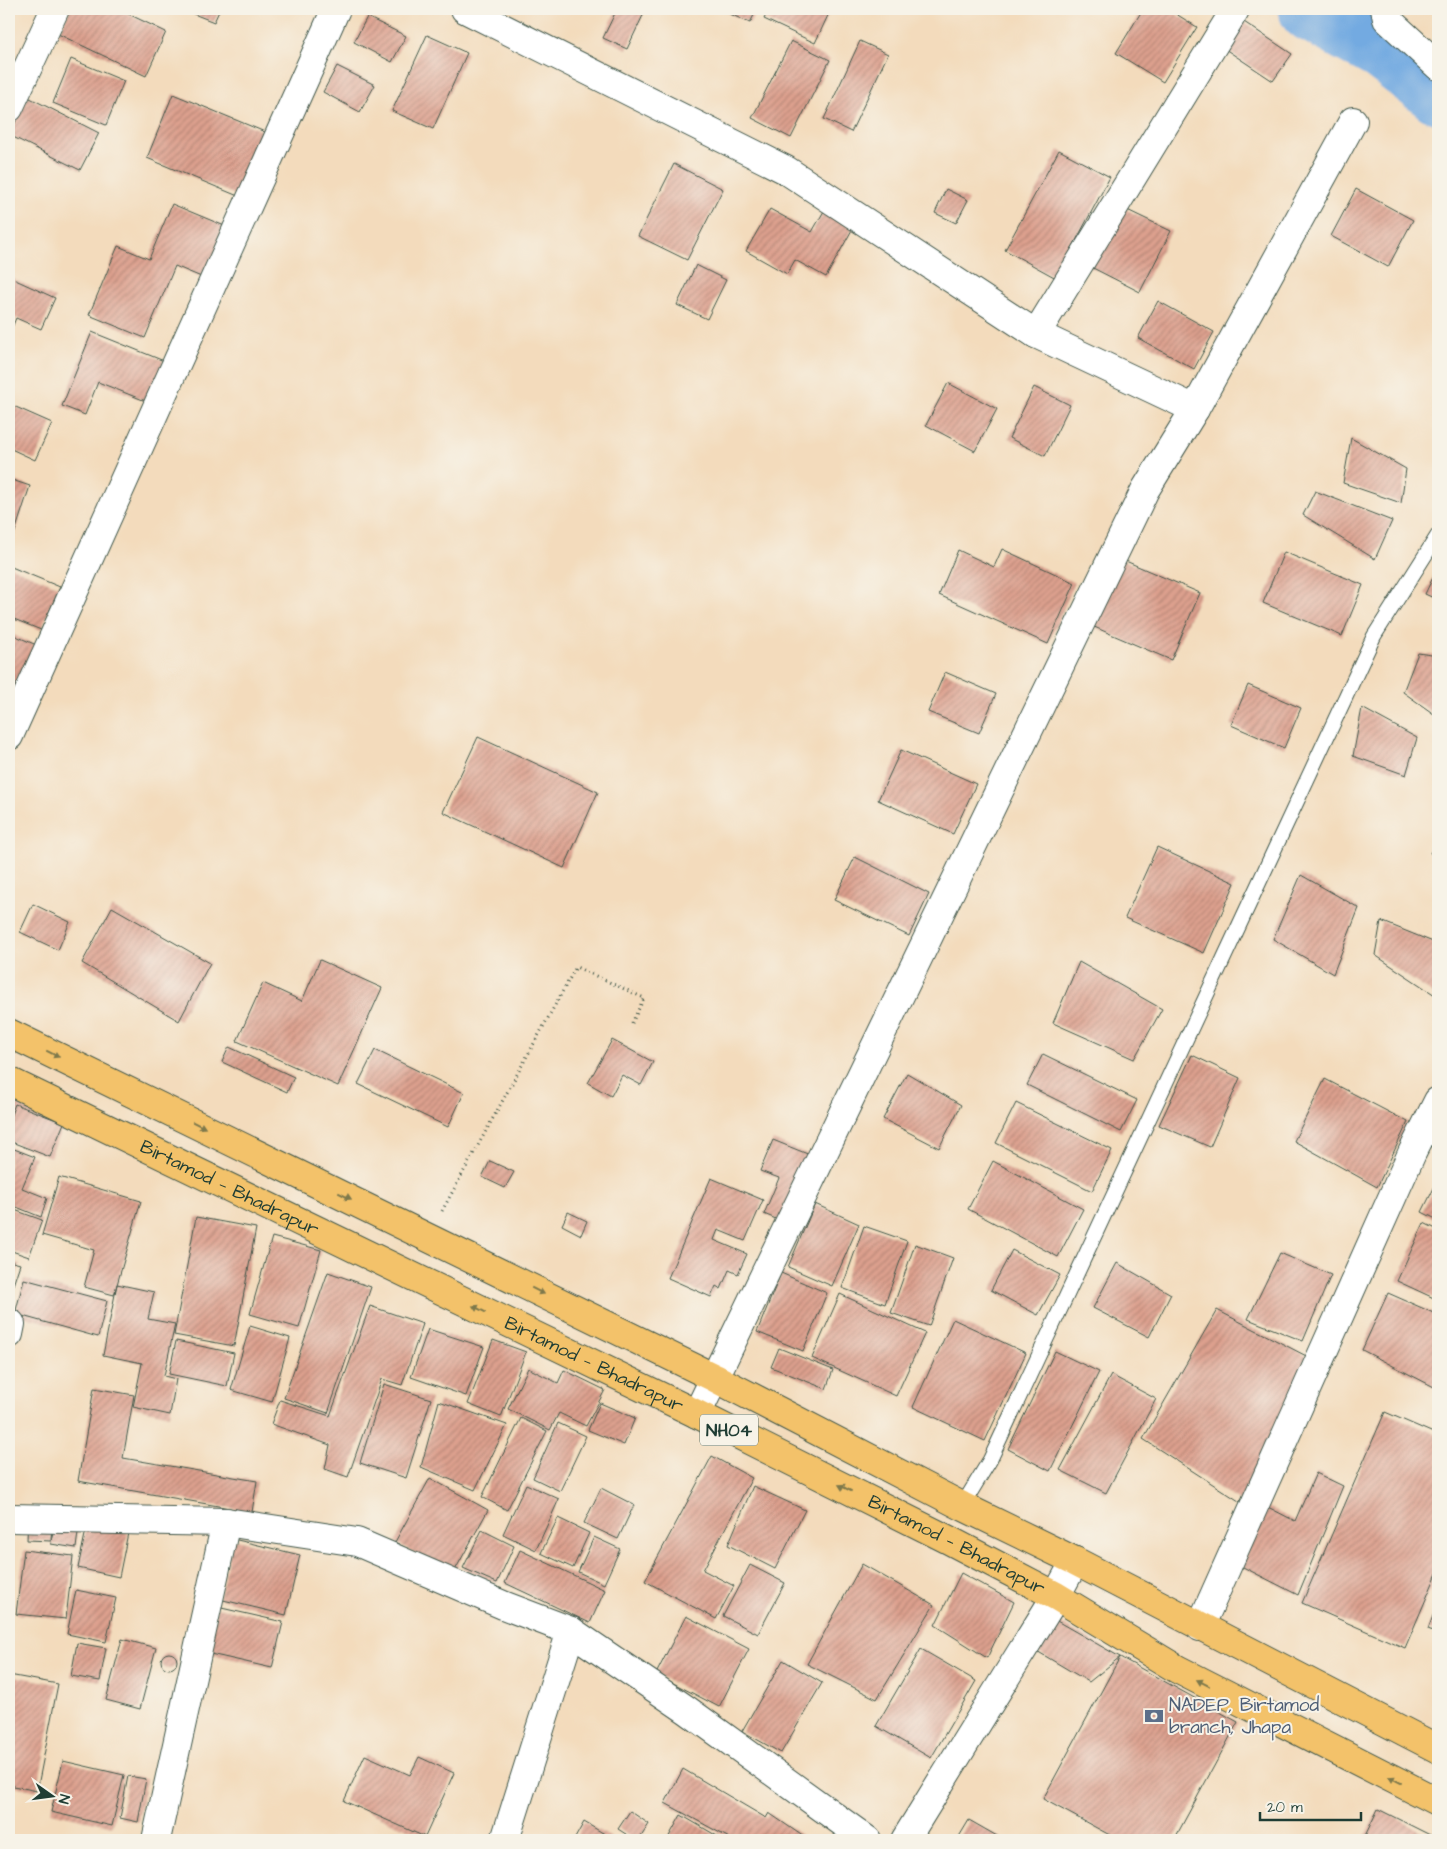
<svg xmlns="http://www.w3.org/2000/svg" width="1447" height="1849" font-family="'Architects Daughter',sans-serif">
<defs>
<pattern id="building-hatch" width="6" height="6" patternUnits="userSpaceOnUse" patternTransform="scale(1.25)"><rect width="6" height="6" fill="#dda08e"/><path d="M-1 1l2-2M0 6l6-6M5 7l2-2" fill="none" stroke="#b38475"/></pattern>
</defs>
<rect width="100%" height="100%" fill="#f7f3e8"/>
<filter id="ink" filterUnits="userSpaceOnUse"><feTurbulence type="fractalNoise" baseFrequency=".02" numOctaves="2"/><feDisplacementMap in="SourceGraphic" scale="10" xChannelSelector="R" yChannelSelector="G"/><feConvolveMatrix kernelMatrix="1 2 1 2 8 2 1 2 1" color-interpolation-filters="sRGB"/></filter>
<filter id="wash" filterUnits="userSpaceOnUse"><feTurbulence type="fractalNoise" baseFrequency=".0096" numOctaves="4" result="noise"/><feDisplacementMap in="SourceGraphic" scale="20" xChannelSelector="R" yChannelSelector="G"/><feGaussianBlur stdDeviation="1.12" result="paint"/><feColorMatrix in="noise" values="0 0 0 0 0 0 0 0 0 0 0 0 0 0 0 0 0 1.4 0 .05"/><feComposite in="paint" operator="in"/></filter>
<g filter="url(#wash)">
<rect width="100%" height="100%" fill="#f3dbbc"/>
<g fill="none" stroke-linecap="round" stroke-linejoin="round">
<polyline stroke="#73aae1" stroke-width="60" points="1308,9 1309,11 1382,51 1438,94"/>
</g>
<g id="blocks">
<g fill="url(#building-hatch)">
<polygon points="70,9 118,9 166,32 146,76 58,34"/>
<polygon points="181,9 220,9 214,22"/>
<polygon points="617,9 646,9 627,49 603,38"/>
<polygon points="719,9 757,9 750,23"/>
<polygon points="769,9 831,9 815,43 764,19"/>
<polygon points="1143,9 1168,9 1197,27 1163,82 1116,53"/>
<polygon points="367,17 406,36 392,62 354,42"/>
<polygon points="1244,22 1292,54 1273,81 1225,49"/>
<polygon points="427,35 467,53 433,129 392,111"/>
<polygon points="791,41 830,60 791,138 752,118"/>
<polygon points="860,41 888,54 851,132 824,119"/>
<polygon points="71,59 124,81 106,125 53,103"/>
<polygon points="337,66 375,85 360,112 323,92"/>
<polygon points="173,94 265,132 238,196 147,158"/>
<polygon points="28,97 99,133 80,170 9,135"/>
<polygon points="1059,150 1110,177 1056,278 1005,250"/>
<polygon points="674,164 723,189 687,260 638,236"/>
<polygon points="946,189 968,200 956,223 935,213"/>
<polygon points="1356,189 1413,220 1388,267 1331,236"/>
<polygon points="172,204 227,227 206,279 175,266 145,338 89,315 118,246 149,259"/>
<polygon points="1119,206 1171,231 1140,292 1089,266"/>
<polygon points="770,209 812,232 824,211 853,228 826,277 795,260 787,274 746,251"/>
<polygon points="696,265 726,280 707,319 677,305"/>
<polygon points="9,277 55,298 41,329 16,318 11,330 9,329"/>
<polygon points="1158,301 1214,332 1194,369 1138,338"/>
<polygon points="92,332 164,361 148,402 98,382 85,415 62,406"/>
<polygon points="948,383 997,409 975,451 926,425"/>
<polygon points="1034,387 1070,405 1045,456 1009,438"/>
<polygon points="9,404 52,423 35,460 9,448"/>
<polygon points="1351,438 1406,469 1401,503 1343,483"/>
<polygon points="9,479 30,486 9,550"/>
<polygon points="1315,491 1392,521 1375,559 1303,515"/>
<polygon points="1002,549 1075,583 1048,644 939,595 958,550 994,567"/>
<polygon points="1284,552 1363,585 1342,636 1263,603"/>
<polygon points="1121,559 1200,593 1171,660 1092,626"/>
<polygon points="9,566 60,587 41,630 9,617"/>
<polygon points="1438,567 1438,600 1425,594"/>
<polygon points="9,633 41,647 9,721"/>
<polygon points="1418,653 1438,656 1438,717 1403,692"/>
<polygon points="945,672 996,694 979,733 928,712"/>
<polygon points="1248,685 1301,708 1284,748 1231,725"/>
<polygon points="1362,708 1417,738 1406,775 1353,756"/>
<polygon points="478,737 598,792 564,868 443,812"/>
<polygon points="901,750 976,784 953,834 878,800"/>
<polygon points="1438,840 1438,858 1430,853"/>
<polygon points="1157,847 1235,883 1204,953 1125,918"/>
<polygon points="855,857 929,894 909,936 834,900"/>
<polygon points="1301,875 1359,908 1333,974 1273,939"/>
<polygon points="33,904 70,922 58,950 20,932"/>
<polygon points="112,907 210,963 179,1021 82,963"/>
<polygon points="1381,921 1438,944 1438,997 1375,955"/>
<polygon points="320,960 382,988 338,1086 237,1041 263,983 302,1001"/>
<polygon points="1079,962 1162,1009 1134,1059 1053,1023"/>
<polygon points="612,1040 653,1062 641,1085 622,1075 611,1096 588,1083"/>
<polygon points="229,1047 294,1077 287,1092 222,1062"/>
<polygon points="375,1050 464,1093 448,1127 358,1084"/>
<polygon points="1043,1054 1137,1100 1121,1132 1027,1085"/>
<polygon points="1192,1055 1240,1078 1210,1147 1159,1125"/>
<polygon points="907,1073 961,1105 939,1148 883,1119"/>
<polygon points="1325,1079 1408,1122 1377,1187 1294,1141"/>
<polygon points="1016,1103 1112,1150 1092,1191 996,1143"/>
<polygon points="15,1104 64,1123 50,1157 9,1141 9,1120"/>
<polygon points="773,1140 810,1155 783,1222 764,1214 779,1178 760,1171"/>
<polygon points="9,1147 35,1157 22,1188 47,1198 41,1217 9,1204"/>
<polygon points="490,1161 514,1172 505,1188 482,1177"/>
<polygon points="993,1161 1083,1209 1058,1257 968,1209"/>
<polygon points="59,1177 141,1201 114,1295 84,1287 94,1250 42,1235"/>
<polygon points="711,1178 763,1200 745,1241 718,1230 714,1240 747,1254 738,1274 729,1270 721,1289 716,1286 711,1297 668,1278"/>
<polygon points="1438,1180 1438,1220 1422,1212"/>
<polygon points="815,1204 859,1224 832,1286 788,1267"/>
<polygon points="9,1208 42,1220 29,1257 9,1250"/>
<polygon points="568,1212 587,1221 581,1235 562,1225"/>
<polygon points="196,1217 256,1228 234,1346 174,1335"/>
<polygon points="1424,1223 1438,1230 1438,1300 1397,1281"/>
<polygon points="864,1226 907,1241 885,1304 842,1288"/>
<polygon points="272,1237 321,1250 299,1328 250,1314"/>
<polygon points="915,1244 953,1258 929,1326 891,1313"/>
<polygon points="1012,1250 1060,1275 1038,1315 991,1290"/>
<polygon points="1280,1253 1331,1275 1303,1341 1248,1319"/>
<polygon points="9,1261 20,1264 9,1297"/>
<polygon points="1117,1263 1171,1294 1149,1337 1093,1308"/>
<polygon points="328,1272 371,1287 328,1413 284,1398"/>
<polygon points="781,1273 827,1293 803,1351 757,1332"/>
<polygon points="24,1279 107,1301 98,1337 15,1314"/>
<polygon points="117,1284 154,1292 148,1319 175,1324 164,1376 176,1379 170,1415 133,1407 142,1363 103,1355"/>
<polygon points="1388,1293 1438,1315 1438,1389 1362,1350"/>
<polygon points="840,1294 925,1333 896,1396 812,1358"/>
<polygon points="370,1306 423,1324 402,1385 382,1379 348,1477 325,1469 330,1445 271,1424 280,1400 330,1416"/>
<polygon points="1217,1310 1316,1361 1242,1503 1143,1439"/>
<polygon points="953,1319 1026,1353 985,1441 913,1407"/>
<polygon points="250,1326 290,1338 272,1402 231,1390"/>
<polygon points="428,1329 484,1347 466,1396 411,1377"/>
<polygon points="493,1340 526,1352 501,1417 468,1404"/>
<polygon points="176,1341 234,1353 227,1386 169,1374"/>
<polygon points="779,1348 833,1370 826,1389 771,1367"/>
<polygon points="1055,1351 1099,1372 1050,1471 1008,1449"/>
<polygon points="528,1368 558,1383 564,1370 605,1390 586,1426 559,1413 550,1430 508,1409"/>
<polygon points="1111,1375 1156,1399 1106,1493 1060,1470"/>
<polygon points="384,1384 431,1399 406,1478 360,1463"/>
<polygon points="94,1388 134,1395 123,1458 257,1481 252,1512 78,1481"/>
<polygon points="439,1401 507,1425 475,1490 421,1467"/>
<polygon points="600,1403 635,1418 624,1445 588,1430"/>
<polygon points="1385,1412 1438,1435 1438,1571 1405,1648 1302,1603"/>
<polygon points="521,1418 547,1431 507,1510 482,1497"/>
<polygon points="558,1423 586,1436 560,1491 533,1478"/>
<polygon points="712,1456 752,1478 703,1570 734,1586 716,1619 645,1581"/>
<polygon points="1316,1473 1343,1486 1298,1595 1241,1566 1264,1505 1295,1521"/>
<polygon points="430,1478 488,1510 453,1574 395,1542"/>
<polygon points="526,1484 559,1499 536,1550 503,1534"/>
<polygon points="753,1486 805,1510 775,1569 728,1545"/>
<polygon points="601,1488 634,1505 618,1539 584,1523"/>
<polygon points="558,1518 589,1533 573,1568 541,1553"/>
<polygon points="28,1519 52,1521 51,1541 27,1540"/>
<polygon points="54,1522 79,1525 76,1548 51,1544"/>
<polygon points="87,1525 128,1533 119,1577 78,1568"/>
<polygon points="482,1530 514,1546 497,1583 463,1568"/>
<polygon points="594,1537 620,1549 604,1584 578,1572"/>
<polygon points="233,1539 300,1555 286,1615 219,1599"/>
<polygon points="24,1550 73,1556 66,1619 16,1614"/>
<polygon points="520,1550 605,1590 590,1623 505,1583"/>
<polygon points="862,1564 934,1605 877,1699 807,1664"/>
<polygon points="750,1565 785,1583 758,1634 723,1616"/>
<polygon points="961,1573 1014,1602 987,1658 935,1625"/>
<polygon points="76,1590 116,1598 106,1642 67,1634"/>
<polygon points="1438,1603 1438,1633 1428,1629"/>
<polygon points="217,1607 283,1622 272,1668 206,1653"/>
<polygon points="686,1616 749,1649 719,1707 656,1674"/>
<polygon points="1048,1616 1120,1657 1089,1682 1030,1647"/>
<polygon points="122,1639 156,1648 140,1709 106,1700"/>
<polygon points="77,1643 106,1648 100,1681 71,1676"/>
<polygon points="921,1649 976,1681 931,1758 876,1726"/>
<circle cx="169" cy="1661" r="8"/>
<polygon points="1120,1657 1238,1722 1174,1840 1119,1840 1043,1799"/>
<polygon points="783,1660 822,1683 781,1753 742,1731"/>
<polygon points="9,1675 58,1684 37,1791 9,1785"/>
<polygon points="365,1755 410,1775 419,1757 454,1773 425,1837 344,1801"/>
<polygon points="63,1761 124,1775 112,1826 51,1812"/>
<polygon points="683,1769 766,1818 769,1813 807,1839 733,1840 665,1803"/>
<polygon points="128,1776 146,1779 138,1822 120,1818"/>
<polygon points="1378,1809 1436,1838 1435,1840 1363,1840"/>
<polygon points="630,1811 649,1824 639,1840 635,1840 618,1829"/>
<polygon points="681,1815 724,1840 667,1840"/>
<polygon points="969,1820 1004,1840 957,1840"/>
<polygon points="584,1822 615,1840 574,1840"/>
</g>
</g>
</g>
<g filter="url(#ink)">
<use href="#blocks" fill-opacity="0" stroke="#3f5548" stroke-width="1"/>
<g fill="none" stroke-linecap="round" stroke-linejoin="round">
<g stroke="#3f5548" stroke-width="16">
<polyline id="lane" points="962,1506 990,1460 1374,636 1438,535"/>
</g>
<g stroke="#3f5548" stroke-width="30">
<g id="street">
<polyline points="465,9 786,170 1036,334 1195,409 1145,490 697,1414"/>
<polyline points="1385,9 1387,19 1438,66"/>
<polyline points="9,108 55,9"/>
<polyline points="1036,334 1235,10"/>
<polyline points="1195,409 1353,121"/>
<polyline points="9,736 336,9"/>
<polyline points="9,1334 11,1324"/>
<polyline points="9,1518 226,1522 357,1542 503,1605 571,1631 687,1710 867,1840"/>
<polyline points="1200,1627 1412,1153 1438,1101"/>
<polyline points="156,1840 226,1522"/>
<polyline points="505,1840 571,1631"/>
<polyline points="905,1840 1056,1596 1075,1561"/>
</g>
</g>
<g stroke="#3f5548" stroke-width="30">
<g id="primary">
<polyline points="9,1033 715,1378 962,1506 1075,1561 1438,1749"/>
<path id="s1" d="M9,1081L697,1414L947,1539L1056,1596L1177,1669L1438,1802"/>
</g>
</g>
<polyline stroke="#3f5548" stroke-width="3" stroke-dasharray="1 4" stroke-linecap="butt" points="442,1211 576,967 644,998 631,1025"/>
<use href="#lane" stroke="#fff" stroke-width="14"/>
<use href="#street" stroke="#fff" stroke-width="28"/>
<use href="#primary" stroke="#f3c26a" stroke-width="28"/>
</g>
<defs><path id="oneway-solid" d="M-6-.8H1V-3.2L6.5 0L1 3.2V.8H-6Z" transform="scale(1.25)"/></defs>
<g fill="#7e794c">
<use href="#oneway-solid" transform="translate(53 1054) rotate(26)"/>
<use href="#oneway-solid" transform="translate(199 1125) rotate(26)"/>
<use href="#oneway-solid" transform="translate(345 1196) rotate(26)"/>
<use href="#oneway-solid" transform="translate(538 1291) rotate(26)"/>
<use href="#oneway-solid" transform="translate(479 1309) rotate(-154)"/>
<use href="#oneway-solid" transform="translate(845 1488) rotate(-153)"/>
<use href="#oneway-solid" transform="translate(1203 1683) rotate(-153)"/>
<use href="#oneway-solid" transform="translate(1395 1780) rotate(-153)"/>
</g>
</g>
<defs>
<g id="bank-bare" transform="scale(1.5)"><path d="M-6-4H6V4H-6ZM0-2.3a2.3 2.3 0 1 0 0 4.6a2.3 2.3 0 1 0 0-4.6Z" fill="#5c6f8a" stroke="#f7f3e8" stroke-width="2.5" paint-order="stroke"/></g>
</defs>
<g fill-rule="evenodd">
<use href="#bank-bare" x="1154" y="1716"/>
</g>
<g text-anchor="middle" dominant-baseline="central" stroke-width="4" stroke-linejoin="round" paint-order="stroke">
<rect fill="#f7f3e8" stroke="#60746a" stroke-width="1" x="700" y="1414.5" width="58" height="31" rx="4"/>
<g font-size="18" font-weight="bold" fill="#1f3d34">
<text x="729" y="1430">NH04</text>
</g>
<g font-size="19" fill="#1f3d34" stroke="#f7f3e8">
<text stroke="none"><textPath href="#s1" startOffset="245">Birtamod — Bhadrapur</textPath></text>
<text stroke="none"><textPath href="#s1" startOffset="650">Birtamod — Bhadrapur</textPath></text>
<text stroke="none"><textPath href="#s1" startOffset="1055">Birtamod — Bhadrapur</textPath></text>
</g>
<g font-size="19" fill="#4e5e75" stroke="#f7f3e8" text-anchor="start">
<text x="1169" y="1705">NADEP, Birtamod<tspan x="1169" dy="22">branch, Jhapa</tspan></text>
</g>
</g>
<rect width="1447" height="1849" fill="none" stroke="#f7f3e8" stroke-width="30"/>
<g transform="translate(52 1796) rotate(104)" stroke="#f7f3e8" stroke-width="4" paint-order="stroke">
<path d="M0-4L9 19L0 12L-9 19Z" fill="#1f3d34"/>
<text y="-8" font-size="14" font-weight="bold" text-anchor="middle" fill="#1f3d34">N</text>
</g>
<path d="M1260 1812v8h101v-8" fill="none" stroke="#1f3d34" stroke-width="2.5"/>
<text x="1267" y="1812" font-size="15" fill="#1f3d34" stroke="#f7f3e8" stroke-width="4" paint-order="stroke">20 m</text>
</svg>
